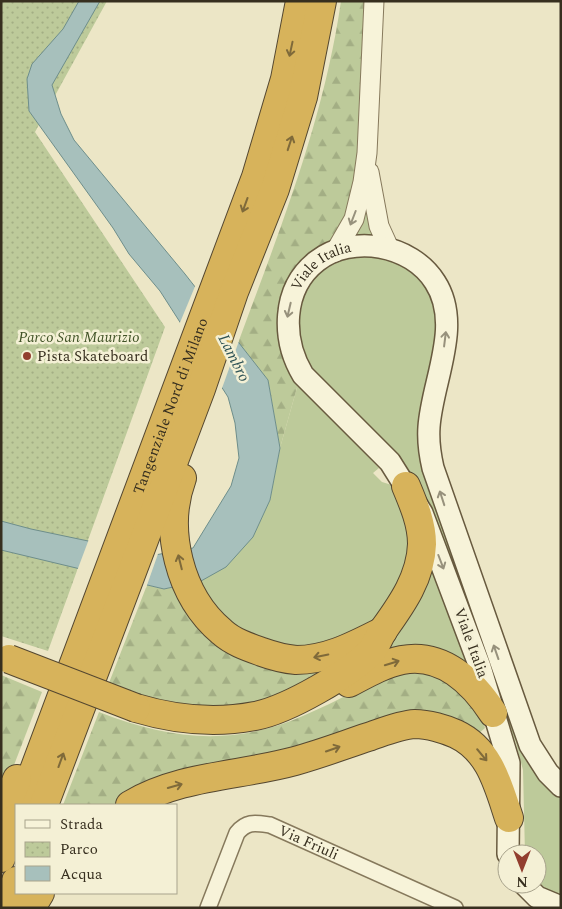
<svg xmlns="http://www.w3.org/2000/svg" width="562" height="909" font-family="Spectral,serif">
<defs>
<pattern id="forest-firs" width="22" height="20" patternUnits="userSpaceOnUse" patternTransform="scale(1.25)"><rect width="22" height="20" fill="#bdca9a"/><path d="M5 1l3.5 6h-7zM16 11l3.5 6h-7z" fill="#a3ae84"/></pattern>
<pattern id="park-dots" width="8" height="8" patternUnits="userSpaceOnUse" patternTransform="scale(1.25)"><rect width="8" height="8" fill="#bdca9a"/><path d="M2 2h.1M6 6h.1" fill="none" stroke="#a3ae84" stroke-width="1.8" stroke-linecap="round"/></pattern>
</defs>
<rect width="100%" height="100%" fill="#ece6c6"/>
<g fill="#bdca9a">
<polygon points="364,201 380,240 356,238"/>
<polygon points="361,252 397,257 426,280 440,313 429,476 561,791 561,895 547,890 537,880 537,854 525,854 523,770 516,743 431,518 298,354 297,302 320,266"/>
<polygon points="298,384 379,468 373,473 382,482 395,486 404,505 410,542 402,580 370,626 305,653 232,632 197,582 225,567 253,536 270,500 280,448"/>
<polygon points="429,560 474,670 377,651"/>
</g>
<g fill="url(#forest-firs)">
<path d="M341,1H365L357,178L343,231L281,306L277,323L278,340L286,364L298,384L280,448L268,380L238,343C279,232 324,120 341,1Z"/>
<polygon points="147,585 164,589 175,587 199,624 335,665 307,687 218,713 107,688"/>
<path d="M402,670L434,673L479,708L485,728L477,735L449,722L273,757L228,760L137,790L116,805H63L99,712C171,740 233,747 305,715C338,701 368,683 402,670Z"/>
<polygon points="1,675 42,692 1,799"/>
</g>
<polygon fill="url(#park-dots)" points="1,1 107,1 35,132 165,327 48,651 1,636"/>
<polygon fill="#a7c0bc" stroke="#6e8e8b" points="79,1 100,1 52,85 61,114 74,140 185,274 268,380 280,448 270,500 253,537 226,567 201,581 164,589 1,550 1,521 31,529 155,555 193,548 231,486 239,458 235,423 228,397 160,291 129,254 113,228 29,111 27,79 32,64 63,29"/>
<g fill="#ece6c6">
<polygon points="196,284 239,341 221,391 179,325"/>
<polygon points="89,539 159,551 146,588 77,571"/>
</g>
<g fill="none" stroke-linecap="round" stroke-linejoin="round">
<g stroke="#86795c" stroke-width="18">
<g id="minor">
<path id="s1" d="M208,908L237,833C247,821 255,823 270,825L455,908"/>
</g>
</g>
<g stroke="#86795c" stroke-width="21">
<g id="tertiary">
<polyline points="369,172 379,226 389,248"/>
<polyline points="335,252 354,219 363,182 367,153 374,1"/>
</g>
</g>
<g stroke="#685a3f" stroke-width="24">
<g id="secondary">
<path id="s2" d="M508,854L509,763L480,667L422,513L390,462L303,375C282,340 281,289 317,261C352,234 411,244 435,282C463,325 432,381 429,427C428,441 430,455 433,468L530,745L548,773L561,786"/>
<polyline points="524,884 537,897 561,907"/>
</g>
</g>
<g stroke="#544730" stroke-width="30">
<g id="motorway">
<path d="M182,478C163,529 179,596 222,632C233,642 248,647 262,652C273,656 285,659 296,660C328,660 355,645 383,631"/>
<path d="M349,683C366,674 383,664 402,660C442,652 473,682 493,713"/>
<path d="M136,708C176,720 214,724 255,716C287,710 352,673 373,649C377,643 380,635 384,629C402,604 421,577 422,544C422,524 414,505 406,486"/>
<path id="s3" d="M21,805L256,177L285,79L300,1"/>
<polyline points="44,805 201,389 234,292 275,189 303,97 322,1"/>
<path d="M130,805C180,775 241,776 295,761C320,754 344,745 368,737C383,732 399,725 415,724C428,724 445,729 456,734C490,750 498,785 509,818"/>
<polyline points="1,817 17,779"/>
<polyline points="1,858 16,818"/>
<polyline points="6,908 16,881"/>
<polyline points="31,908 40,893"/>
</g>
</g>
<use href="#minor" stroke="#f7f3d9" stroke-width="15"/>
<use href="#tertiary" stroke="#f7f3d9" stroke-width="19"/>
<use href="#secondary" stroke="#f7f3d9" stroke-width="21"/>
<use href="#motorway" stroke="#d7b35b" stroke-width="28"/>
<g stroke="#544730" stroke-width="30" stroke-linecap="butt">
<polyline id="motorway-bridge" points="9,659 136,708"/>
</g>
<use href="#motorway-bridge" stroke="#d7b35b" stroke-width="28"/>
</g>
<defs><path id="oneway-shaft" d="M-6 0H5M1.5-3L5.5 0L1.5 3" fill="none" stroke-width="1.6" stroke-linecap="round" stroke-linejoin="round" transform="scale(1.25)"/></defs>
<g stroke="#7f6a3a">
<use href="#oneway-shaft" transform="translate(291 49) rotate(102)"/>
<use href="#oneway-shaft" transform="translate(290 143) rotate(-72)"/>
<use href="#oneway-shaft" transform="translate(245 205) rotate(110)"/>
<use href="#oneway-shaft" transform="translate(180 562) rotate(-104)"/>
<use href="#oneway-shaft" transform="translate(321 656) rotate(168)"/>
<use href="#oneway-shaft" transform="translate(392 663) rotate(-17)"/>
<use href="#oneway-shaft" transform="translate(333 749) rotate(-19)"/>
<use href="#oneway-shaft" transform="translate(482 755) rotate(50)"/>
<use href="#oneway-shaft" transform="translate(61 760) rotate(-70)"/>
<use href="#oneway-shaft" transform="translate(175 786) rotate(-16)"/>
</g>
<g stroke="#97917c">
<use href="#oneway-shaft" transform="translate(353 218) rotate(111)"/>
<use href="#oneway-shaft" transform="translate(289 310) rotate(103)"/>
<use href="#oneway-shaft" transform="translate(445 339) rotate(-83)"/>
<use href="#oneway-shaft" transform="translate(442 498) rotate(-108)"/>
<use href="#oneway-shaft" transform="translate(441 562) rotate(69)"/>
<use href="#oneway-shaft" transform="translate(496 652) rotate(-109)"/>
</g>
<circle fill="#923e2f" stroke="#f4f0d5" stroke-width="2" cx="27" cy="356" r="5"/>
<g text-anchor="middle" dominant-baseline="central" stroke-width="5" stroke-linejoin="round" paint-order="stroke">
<g font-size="15" fill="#372f1f" stroke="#f4f0d5">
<text stroke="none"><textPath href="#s2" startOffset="665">Viale Italia</textPath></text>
<text stroke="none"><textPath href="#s3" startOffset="426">Tangenziale Nord di Milano</textPath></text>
<text transform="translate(471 643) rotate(70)">Viale Italia</text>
<text stroke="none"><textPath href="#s1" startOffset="159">Via Friuli</textPath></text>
</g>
<g font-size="15" font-style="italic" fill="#415327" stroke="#f4f0d5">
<text x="79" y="337">Parco San Maurizio</text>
</g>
<g font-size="15" fill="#372f1f" stroke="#f4f0d5" text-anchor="start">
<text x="37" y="356">Pista Skateboard</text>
</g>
<g font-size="16" font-style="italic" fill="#2f5356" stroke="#f4f0d5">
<text transform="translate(234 358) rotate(63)">Lambro</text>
</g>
</g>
<rect width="562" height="909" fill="none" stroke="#372f1f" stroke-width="5"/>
<rect x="15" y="804" width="162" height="90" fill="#f4f0d5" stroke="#a8a38c"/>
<rect x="25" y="820" width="25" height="8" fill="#f7f3d9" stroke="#a8a38c"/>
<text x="60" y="829" font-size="15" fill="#372f1f">Strada</text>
<rect x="25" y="842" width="25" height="15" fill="url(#park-dots)" stroke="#a8a38c"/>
<text x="60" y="854" font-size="15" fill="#372f1f">Parco</text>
<rect x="25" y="866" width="25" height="15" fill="#a7c0bc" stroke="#a8a38c"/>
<text x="60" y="879" font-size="15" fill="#372f1f">Acqua</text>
<g transform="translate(522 869) rotate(180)"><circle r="24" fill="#f4f0d5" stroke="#a8a38c"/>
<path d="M0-4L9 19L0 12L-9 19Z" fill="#923e2f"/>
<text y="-8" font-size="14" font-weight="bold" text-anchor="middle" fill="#372f1f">N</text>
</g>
</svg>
